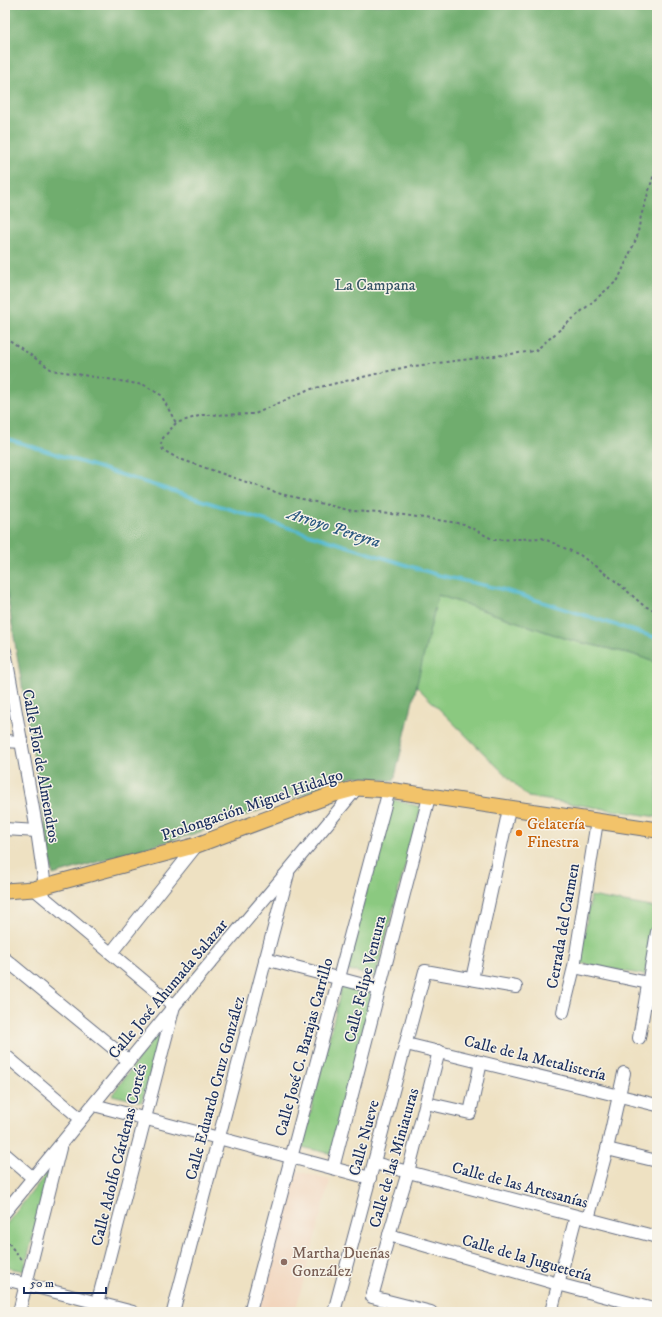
<svg xmlns="http://www.w3.org/2000/svg" width="662" height="1317" font-family="'IM FELL DW Pica',serif">
<rect width="100%" height="100%" fill="#f7f3e8"/>
<filter id="ink" filterUnits="userSpaceOnUse"><feTurbulence type="fractalNoise" baseFrequency=".025" numOctaves="2"/><feDisplacementMap in="SourceGraphic" scale="8" xChannelSelector="R" yChannelSelector="G"/><feConvolveMatrix kernelMatrix="1 2 1 2 8 2 1 2 1" color-interpolation-filters="sRGB"/></filter>
<filter id="wash" filterUnits="userSpaceOnUse"><feTurbulence type="fractalNoise" baseFrequency=".012" numOctaves="4" result="noise"/><feDisplacementMap in="SourceGraphic" scale="16" xChannelSelector="R" yChannelSelector="G"/><feGaussianBlur stdDeviation="0.9" result="paint"/><feColorMatrix in="noise" values="0 0 0 0 0 0 0 0 0 0 0 0 0 0 0 0 0 1.4 0 .05"/><feComposite in="paint" operator="in"/></filter>
<g filter="url(#wash)">
<rect width="100%" height="100%" fill="#eee1c2"/>
<polygon fill="#f2d5bd" points="297,1171 330,1180 295,1312 258,1312"/>
<g fill="#8bc980" stroke="#537c6f">
<polygon points="438,595 570,640 632,654 657,663 657,817 528,797 416,686"/>
<polygon points="391,799 421,807 375,977 345,969"/>
<polygon points="591,896 657,908 645,975 579,963"/>
<polygon points="342,986 372,993 332,1154 302,1147"/>
<polygon points="164,1024 142,1102 112,1095"/>
<polygon points="50,1169 24,1271 5,1267 5,1226"/>
</g>
<polygon fill="#70ad6e" stroke="#466e66" points="5,5 657,5 657,663 632,654 570,640 438,595 394,781 355,776 194,834 53,875 5,582"/>
<g fill="none" stroke-linecap="round" stroke-linejoin="round">
<polyline stroke="#54bad2" stroke-width="3.5" points="5,438 438,575 501,589 657,638"/>
</g>
</g>
<g filter="url(#ink)">
<g fill="none" stroke-linecap="round" stroke-linejoin="round">
<g stroke="#656d81" stroke-width="14">
<g id="minor">
<polyline points="5,651 37,831 45,886"/>
<polyline points="5,741 22,742"/>
<polyline points="5,829 37,831"/>
<polyline points="34,889 174,1006 95,1312"/>
<polyline points="111,953 197,845"/>
<polyline points="5,959 129,1061"/>
<polyline points="265,959 379,989"/>
<polyline points="574,967 648,983"/>
<polyline points="472,979 509,809"/>
<polyline points="563,1012 574,967 597,821"/>
<polyline points="639,1038 657,932"/>
<polyline points="406,1044 657,1105"/>
<polyline points="5,1055 81,1119"/>
<polyline points="426,1103 470,1113 481,1062"/>
<polyline points="94,1105 370,1178"/>
<polyline points="607,1149 657,1161"/>
<polyline points="5,1154 33,1178"/>
<polyline points="374,1163 657,1237"/>
<polyline points="333,1168 429,797"/>
<polyline points="5,1212 174,1006 288,871 357,788"/>
<polyline points="588,1219 607,1149 624,1073"/>
<polyline points="389,1235 558,1284 657,1310"/>
<polyline points="5,1279 133,1312"/>
<polyline points="19,1312 60,1148"/>
<polyline points="173,1312 288,874"/>
<polyline points="250,1312 389,790"/>
<polyline points="334,1312 425,971 516,987"/>
<polyline points="431,1312 372,1297 389,1235 408,1172 439,1051"/>
<polyline points="551,1312 576,1216"/>
</g>
</g>
<g stroke="#656d81" stroke-width="17">
<polyline id="major" points="5,891 34,889 45,886 197,845 331,795 357,788 389,790 657,830"/>
</g>
<g stroke="#656d81" stroke-width="2" stroke-dasharray="3 3" stroke-linecap="butt">
<polyline points="657,135 656,168 641,216 637,237 618,280 535,351 406,367 307,390 255,414 202,415 176,423 163,438 161,444 163,450 177,458 281,494 353,511 404,515 464,524 494,540 542,538 580,555 618,583 644,606 657,611"/>
<polyline points="5,337 52,370 144,385 161,395 176,423"/>
<polyline points="5,1238 21,1260"/>
</g>
<use href="#minor" stroke="#fff" stroke-width="12"/>
<use href="#major" stroke="#f2c36a" stroke-width="15"/>
</g>
</g>
<circle fill="#e8710a" stroke="#f7f3e8" stroke-width="1.5" cx="519" cy="833" r="4"/>
<circle fill="#8d6e63" stroke="#f7f3e8" stroke-width="1.5" cx="284" cy="1262" r="4"/>
<g text-anchor="middle" dominant-baseline="central" stroke-width="3" stroke-linejoin="round" paint-order="stroke">
<g font-size="16" fill="#375666" stroke="#f7f3e8">
<text x="375" y="285">La Campana</text>
</g>
<g font-size="16" fill="#1b2f5e" stroke="#f7f3e8">
<text transform="translate(41 766) rotate(80)">Calle Flor de Almendros</text>
<text transform="translate(252 805) rotate(-19)">Prolongación Miguel Hidalgo</text>
<text transform="translate(563 926) rotate(-80)">Cerrada del Carmen</text>
<text transform="translate(365 979) rotate(-76)">Calle Felipe Ventura</text>
<text transform="translate(168 989) rotate(-50)">Calle José Ahumada Salazar</text>
<text transform="translate(304 1047) rotate(-75)">Calle José C. Barajas Carrillo</text>
<text transform="translate(535 1058) rotate(14)">Calle de la Metalistería</text>
<text transform="translate(215 1088) rotate(-75)">Calle Eduardo Cruz González</text>
<text transform="translate(364 1138) rotate(-75)">Calle Nueve</text>
<text transform="translate(119 1155) rotate(-76)">Calle Adolfo Cárdenas Cortés</text>
<text transform="translate(394 1158) rotate(-74)">Calle de las Miniaturas</text>
<text transform="translate(520 1185) rotate(15)">Calle de las Artesanías</text>
<text transform="translate(527 1258) rotate(16)">Calle de la Juguetería</text>
</g>
<g font-size="16" fill="#c56008" stroke="#f7f3e8" text-anchor="start">
<text x="527" y="824">Gelatería<tspan x="527" dy="18">Finestra</tspan></text>
</g>
<g font-size="16" fill="#785e54" stroke="#f7f3e8" text-anchor="start">
<text x="292" y="1253">Martha Dueñas<tspan x="292" dy="18">González</tspan></text>
</g>
<g font-size="17" font-style="italic" fill="#2c5981" stroke="#f7f3e8">
<text transform="translate(334 528) rotate(18)">Arroyo Pereyra</text>
</g>
</g>
<rect width="662" height="1317" fill="none" stroke="#f7f3e8" stroke-width="20"/>
<path d="M24 1287v6h82v-6" fill="none" stroke="#1b2f5e" stroke-width="2"/>
<text x="30" y="1287" font-size="12" fill="#1b2f5e" stroke="#f7f3e8" stroke-width="3" paint-order="stroke">50 m</text>
</svg>
